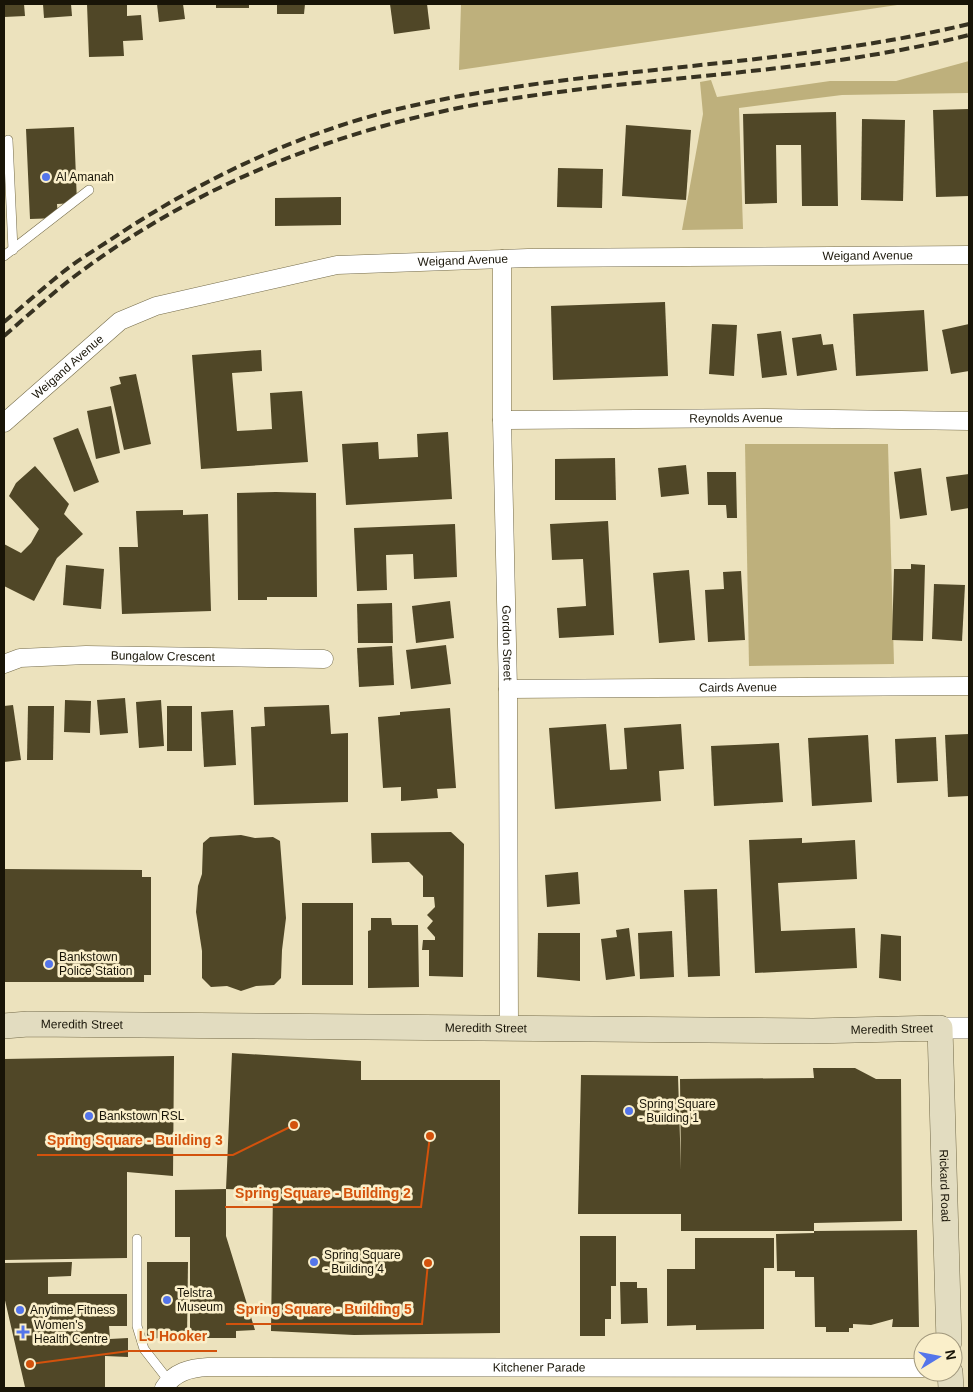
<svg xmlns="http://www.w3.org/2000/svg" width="973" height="1392" font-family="Arial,sans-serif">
<rect width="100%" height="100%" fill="#ece2bd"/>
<g fill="#beb07c">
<polygon points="461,4 904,4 459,70"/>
<polygon points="969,61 969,93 842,95 739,108 743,229 682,230 703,114 700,82 711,80 717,97 830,81 896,81"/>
<polygon points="745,444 888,444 894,664 749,666"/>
</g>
<g fill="#504727">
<polygon points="4,4 24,4 25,16 4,17"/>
<polygon points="43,4 71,4 72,16 44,18"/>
<polygon points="87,4 127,4 127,16 141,15 143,40 123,41 124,56 89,57"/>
<polygon points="157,4 183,4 185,19 159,22"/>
<rect x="216" y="4" width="33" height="4"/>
<polygon points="277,4 305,4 304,14 277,14"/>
<polygon points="390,4 427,4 430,29 394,34"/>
<polygon points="969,109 969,196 936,197 933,110"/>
<polygon points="836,112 838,206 802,206 801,145 776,145 777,203 745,204 743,114"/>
<polygon points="862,119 905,120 903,201 861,200"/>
<polygon points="626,125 691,130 686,200 622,196"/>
<polygon points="74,127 77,203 57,204 58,218 30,219 26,129"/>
<polygon points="558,168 603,169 602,208 557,207"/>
<polygon points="341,197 341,225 275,226 275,198"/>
<polygon points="665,302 668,376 553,380 551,306"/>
<polygon points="924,310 928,371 856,376 853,314"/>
<polygon points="712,324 737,325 734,376 709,374"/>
<polygon points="969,324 969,371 951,374 942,330"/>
<polygon points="781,331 787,375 762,378 757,334"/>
<polygon points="821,334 823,345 833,344 837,370 797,376 792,338"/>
<polygon points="261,350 262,371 232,373 237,431 272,429 270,393 302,391 308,462 201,469 192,355"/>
<polygon points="136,374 151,444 124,450 110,387 121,384 119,377"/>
<polygon points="111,406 120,453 96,459 87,411"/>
<polygon points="78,428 99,482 74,492 53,438"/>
<polygon points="448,432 452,499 346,505 342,444 378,442 379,459 418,457 417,434"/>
<polygon points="615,458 616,500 555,500 555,459"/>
<polygon points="686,465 689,494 661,497 658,468"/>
<polygon points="35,466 69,504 64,514 83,534 57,558 34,601 4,586 4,544 21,553 31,543 39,529 9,496 16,483"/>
<polygon points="921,468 927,515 900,519 894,472"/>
<polygon points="707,472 736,472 737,518 727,518 726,505 708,505"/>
<polygon points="969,474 969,508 951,511 946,477"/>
<polygon points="276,492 316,493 317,597 267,597 267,600 238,600 237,493"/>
<polygon points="183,510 183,515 208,514 211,611 122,614 119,547 138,547 136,511"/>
<polygon points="608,521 614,635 559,638 557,608 586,606 583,559 552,560 550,524"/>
<polygon points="455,524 457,577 414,579 413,554 386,555 387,590 357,591 354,528"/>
<polygon points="911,564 925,565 923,641 892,640 894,569 911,569"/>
<polygon points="66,565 104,569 101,609 63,605"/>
<polygon points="689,570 695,640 659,643 653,573"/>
<polygon points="741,571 745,640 708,642 705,590 724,589 723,572"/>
<polygon points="934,584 965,585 962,641 932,639"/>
<polygon points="450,601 454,638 416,643 412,606"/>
<polygon points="392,603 393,643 358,643 357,604"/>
<polygon points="446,645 451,684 411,689 406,650"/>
<polygon points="392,646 394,685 359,687 357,648"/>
<polygon points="125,698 128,733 100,735 97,700"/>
<polygon points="65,700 91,701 90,733 64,732"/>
<polygon points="161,700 164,746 139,748 136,702"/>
<polygon points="13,705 21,760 4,762 4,706"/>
<polygon points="329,705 331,734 348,733 348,802 254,805 251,727 265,726 264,707"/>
<polygon points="28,706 54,706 53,760 27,760"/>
<rect x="167" y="706" width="25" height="45"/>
<polygon points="450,708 456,788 437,789 438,798 401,801 401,787 383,788 378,717 400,715 400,712"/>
<polygon points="233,710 236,765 204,767 201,712"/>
<polygon points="606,724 610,770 627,769 624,728 681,724 684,769 659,771 661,801 555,809 549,728"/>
<polygon points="969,734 969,796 948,797 945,735"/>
<polygon points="868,735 872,802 812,806 808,738"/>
<polygon points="936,737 938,781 897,783 895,739"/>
<polygon points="779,743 783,802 714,806 711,746"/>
<polygon points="451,832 464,844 463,977 429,976 429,950 422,950 423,940 435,940 435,937 427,928 433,921 427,915 435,907 434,897 423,897 423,876 409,862 372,863 371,833"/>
<polygon points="241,835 255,838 273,837 280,841 286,918 282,950 281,978 274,985 256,986 241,991 227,986 211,987 202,978 202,951 196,912 198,886 202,874 203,843 210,837"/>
<polygon points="802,838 802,843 855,840 857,879 778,883 781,931 855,928 857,968 755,973 749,840"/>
<polygon points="4,869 142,870 142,877 151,877 151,975 144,975 144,982 4,982"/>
<polygon points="578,872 580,904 547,907 545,875"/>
<polygon points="717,889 720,976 688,977 684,890"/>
<rect x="302" y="903" width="51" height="82"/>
<polygon points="371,918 391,918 392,925 418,925 419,987 368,988 368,931 371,930"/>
<polygon points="629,928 635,976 606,980 601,939 617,937 616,930"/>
<polygon points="672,931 674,977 640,979 638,933"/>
<polygon points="538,933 580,933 580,981 537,977"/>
<polygon points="881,934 901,936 901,981 879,978"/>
<polygon points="232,1053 361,1061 361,1080 500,1080 500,1333 354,1335 271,1331 273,1191 226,1189"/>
<polygon points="174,1056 173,1176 127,1172 127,1258 4,1260 4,1059"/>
<polygon points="813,1068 855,1068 876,1079 901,1079 902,1221 814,1223 814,1231 681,1231 681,1214 578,1214 581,1075 678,1076 681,1170 680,1079 814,1078"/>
<polygon points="226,1189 226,1236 255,1330 236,1331 236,1338 190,1338 190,1237 175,1237 175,1190"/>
<polygon points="917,1230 919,1327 892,1327 893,1319 871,1325 853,1324 853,1328 849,1328 849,1332 826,1332 826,1327 815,1327 814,1277 795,1277 795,1271 777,1271 776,1234 814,1233 814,1231"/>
<polygon points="580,1236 616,1236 616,1286 611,1286 611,1319 605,1319 605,1336 580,1336"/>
<polygon points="695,1238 774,1238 774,1268 764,1268 764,1329 696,1330 696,1325 667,1326 667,1269 695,1269"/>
<polygon points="72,1262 71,1276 48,1277 48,1294 127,1294 127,1326 109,1326 110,1339 128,1338 128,1357 105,1356 105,1387 25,1387 4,1296 4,1263"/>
<polygon points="147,1262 188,1262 187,1339 147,1338"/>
<polygon points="620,1282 637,1282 637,1288 647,1288 648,1323 621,1324"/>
</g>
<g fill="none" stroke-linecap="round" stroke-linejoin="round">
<g stroke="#746b4a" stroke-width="10">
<g id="service">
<polyline points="8,140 13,250"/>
<polyline points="4,256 89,190"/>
<polyline points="137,1239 137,1326 144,1349 169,1381"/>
</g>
</g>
<g stroke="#746b4a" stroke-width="19">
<g id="minor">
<path id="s1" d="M502,259V420L508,689L509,1027"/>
<path id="s2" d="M502,420L766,418L969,421"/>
<path id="s3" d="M4,423L120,321L156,306L337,265L528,258L969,255"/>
<path id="s4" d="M4,664L20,658L86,655L324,659"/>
<path id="s5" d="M508,689L969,686"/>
<path id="s6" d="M164,1388C174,1372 190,1368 208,1367L923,1368"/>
</g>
</g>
<g stroke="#746b4a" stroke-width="22">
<polyline id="tertiary" points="940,1028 969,1028"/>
</g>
<g stroke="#746b4a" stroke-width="26">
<g id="secondary">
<path id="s7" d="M4,1026L28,1024L813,1031L940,1028L949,1342"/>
<polyline points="950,1372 951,1388"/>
</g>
</g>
<use href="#service" stroke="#fff" stroke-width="9"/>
<use href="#minor" stroke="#fff" stroke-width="18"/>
<use href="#tertiary" stroke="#fff" stroke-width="21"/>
<use href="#secondary" stroke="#e2dcc0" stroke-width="25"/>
<g stroke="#373221" stroke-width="4" stroke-dasharray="10 5" stroke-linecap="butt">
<path d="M4,322C24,305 43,288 63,272C78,260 95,250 110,240C201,179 304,130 411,106C595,65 786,68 969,24"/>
<path d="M4,336C26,317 48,297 71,279C195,184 344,126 497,101C654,75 815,74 969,35"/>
</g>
</g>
<g fill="#5475ea" stroke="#faefca" stroke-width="2">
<circle cx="46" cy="177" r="5"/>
<circle cx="49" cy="964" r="5"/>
<circle cx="629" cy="1111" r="5"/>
<circle cx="89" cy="1116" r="5"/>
<circle cx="314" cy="1262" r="5"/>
<circle cx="167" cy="1300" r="5"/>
<circle cx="20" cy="1310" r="5"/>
<path d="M20.5 1324.5h5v5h5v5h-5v5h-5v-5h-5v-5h5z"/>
</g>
<g text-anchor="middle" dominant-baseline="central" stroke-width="5" stroke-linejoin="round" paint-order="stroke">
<g font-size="12" fill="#181407" stroke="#faefca" text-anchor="start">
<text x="56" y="177">Al Amanah</text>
<text x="59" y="957">Bankstown<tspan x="59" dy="14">Police Station</tspan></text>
<text x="639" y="1104">Spring Square<tspan x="639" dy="14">- Building 1</tspan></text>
<text x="99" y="1116">Bankstown RSL</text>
<text x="324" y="1255">Spring Square<tspan x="324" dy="14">- Building 4</tspan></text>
<text x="177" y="1293">Telstra<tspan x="177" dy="14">Museum</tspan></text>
<text x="30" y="1310">Anytime Fitness</text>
<text x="34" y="1325">Women's<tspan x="34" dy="14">Health Centre</tspan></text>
</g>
<g font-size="12" fill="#181407" stroke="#faefca">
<text stroke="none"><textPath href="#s3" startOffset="910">Weigand Avenue</textPath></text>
<text stroke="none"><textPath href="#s3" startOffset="505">Weigand Avenue</textPath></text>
<text stroke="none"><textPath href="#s3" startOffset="85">Weigand Avenue</textPath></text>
<text stroke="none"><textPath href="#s2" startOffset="234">Reynolds Avenue</textPath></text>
<text stroke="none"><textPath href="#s1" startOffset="384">Gordon Street</textPath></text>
<text stroke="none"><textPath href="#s4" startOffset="160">Bungalow Crescent</textPath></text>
<text stroke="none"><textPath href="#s5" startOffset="230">Cairds Avenue</textPath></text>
<text stroke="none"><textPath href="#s7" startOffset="78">Meredith Street</textPath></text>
<text stroke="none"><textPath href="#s7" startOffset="482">Meredith Street</textPath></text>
<text stroke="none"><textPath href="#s7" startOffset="888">Meredith Street</textPath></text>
<text stroke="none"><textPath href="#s7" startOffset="1094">Rickard Road</textPath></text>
<text stroke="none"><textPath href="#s6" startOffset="382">Kitchener Parade</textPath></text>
</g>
</g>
<path fill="none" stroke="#d3520c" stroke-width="2" d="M294 1125L233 1155H37M430 1136L421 1207H225M428 1263L422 1324H226M30 1364L129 1351H217"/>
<g fill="#d3520c" stroke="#faefca" stroke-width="2">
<circle cx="294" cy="1125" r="5"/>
<circle cx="430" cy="1136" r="5"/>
<circle cx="428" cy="1263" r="5"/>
<circle cx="30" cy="1364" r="5"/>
</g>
<g font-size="14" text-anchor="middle" font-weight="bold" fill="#d3520c" stroke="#faefca" stroke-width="5" stroke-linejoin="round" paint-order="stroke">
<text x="135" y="1145">Spring Square - Building 3</text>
<text x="323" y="1198">Spring Square - Building 2</text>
<text x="324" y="1314">Spring Square - Building 5</text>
<text x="173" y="1341">LJ Hooker</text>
</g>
<rect width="973" height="1392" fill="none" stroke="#181407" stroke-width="10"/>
<g transform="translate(938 1357) rotate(80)"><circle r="24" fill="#faefca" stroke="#a0977c"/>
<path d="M0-4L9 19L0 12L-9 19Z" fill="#5475ea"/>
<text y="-8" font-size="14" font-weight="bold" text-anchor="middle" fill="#181407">N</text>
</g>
</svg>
